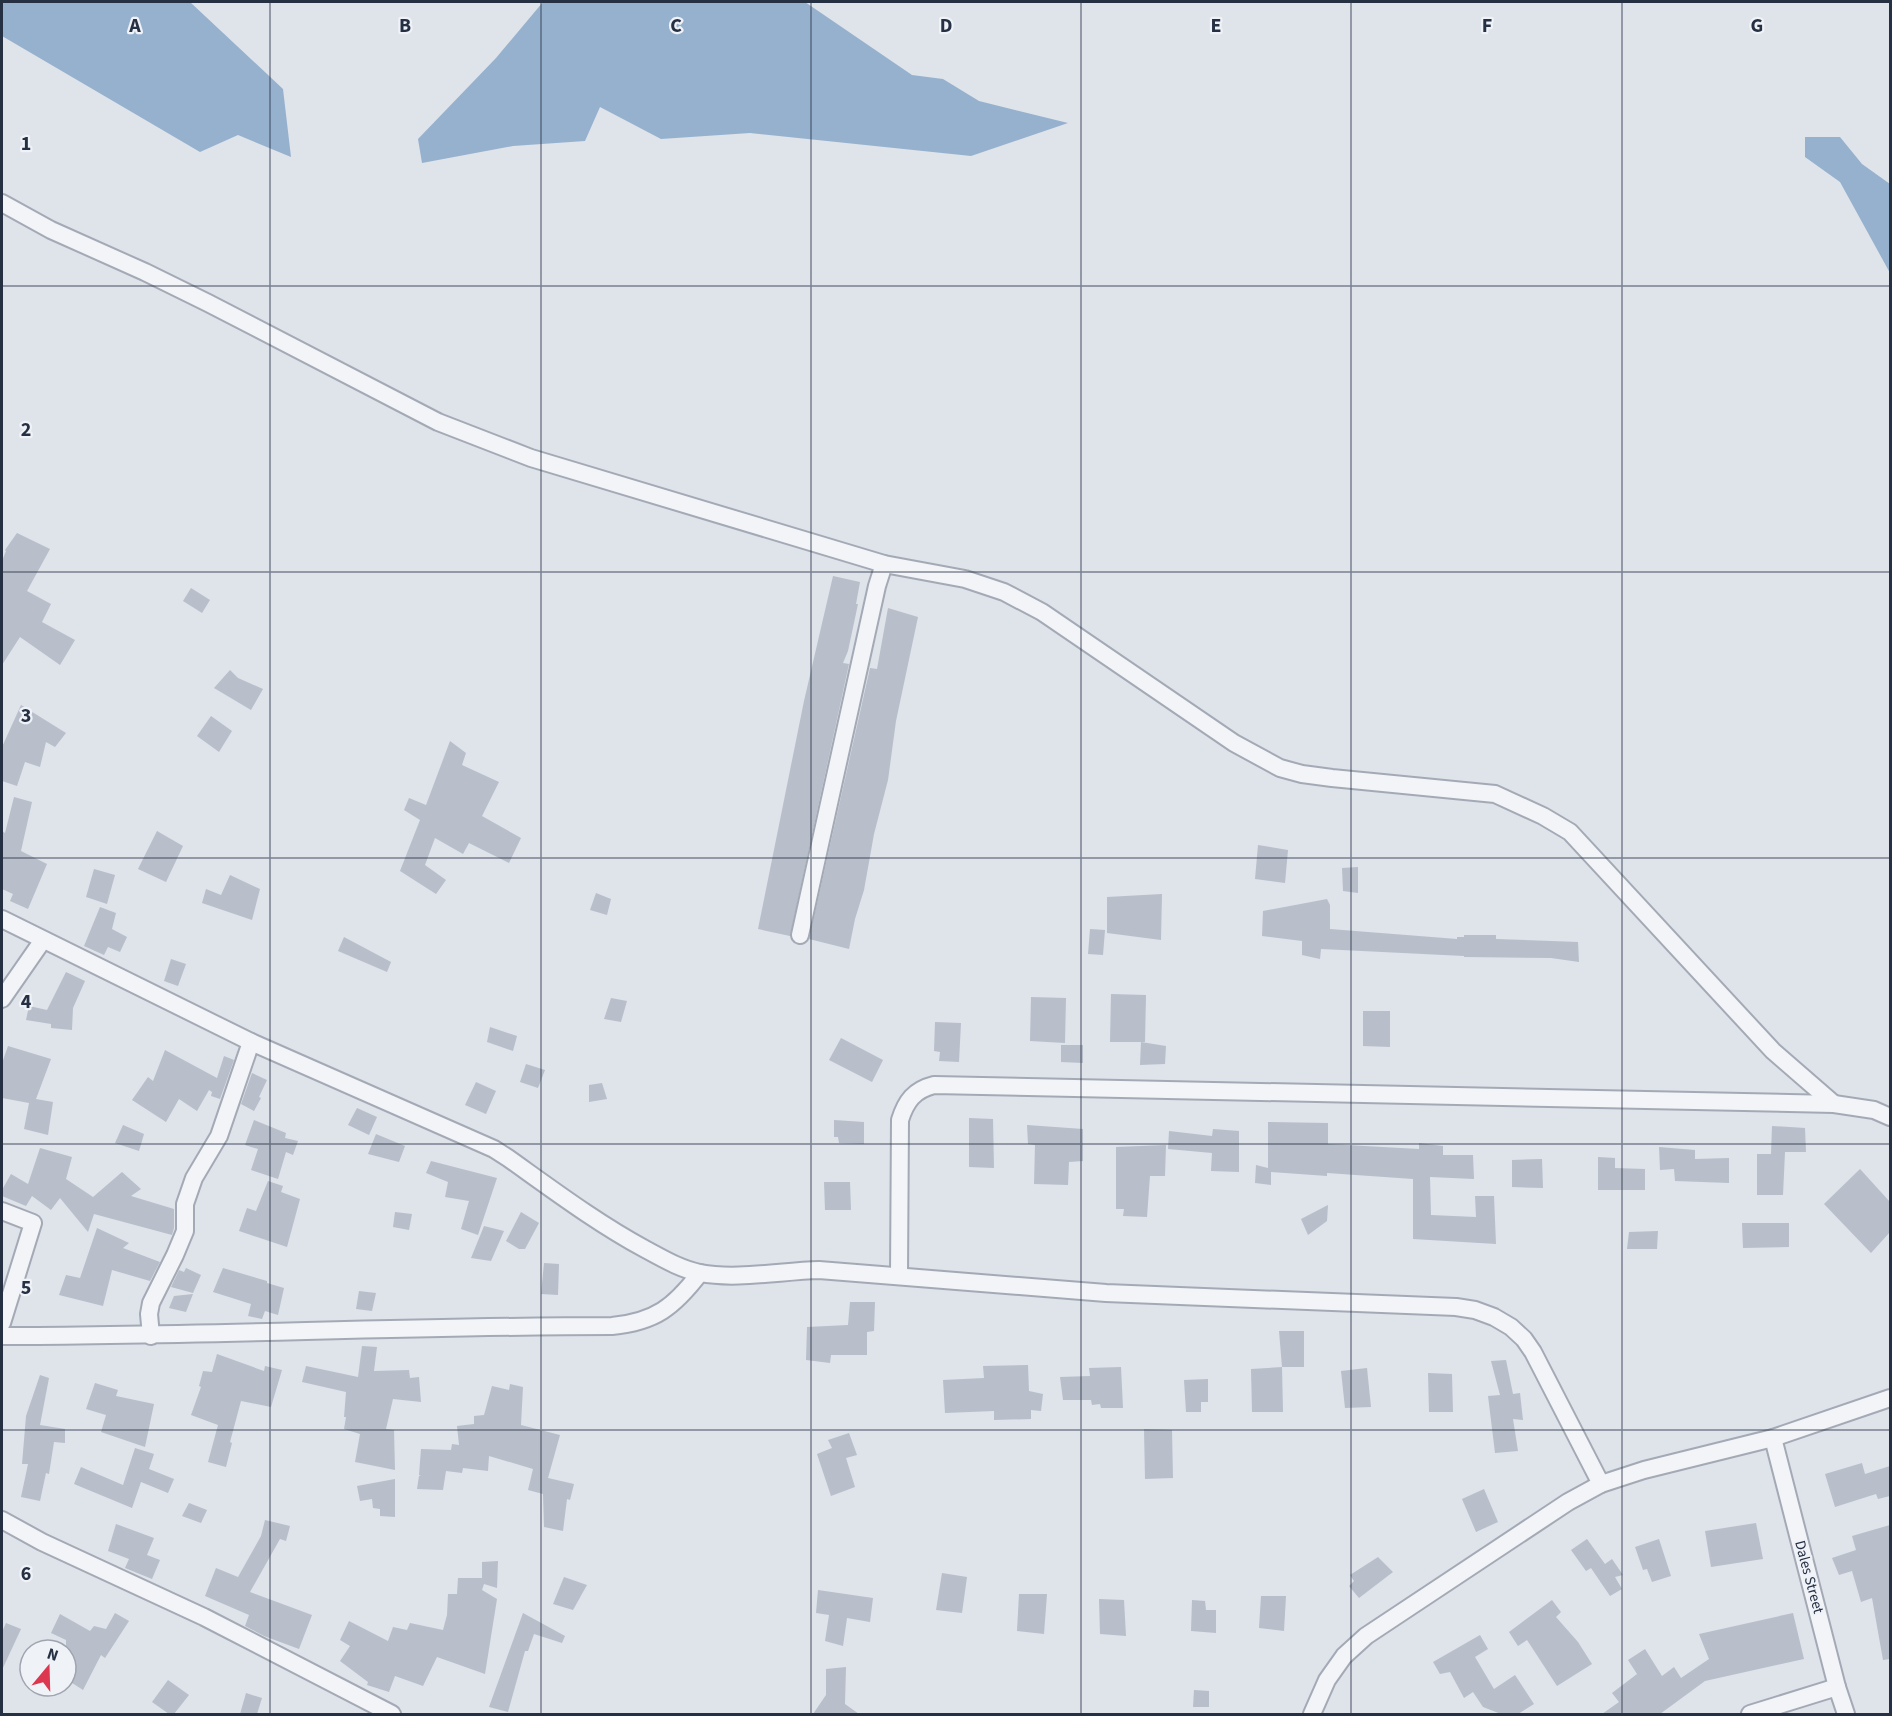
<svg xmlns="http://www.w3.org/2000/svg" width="1892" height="1716" font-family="'Source Sans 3',sans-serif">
<rect width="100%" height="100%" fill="#dfe3ea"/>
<g fill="#96b1ce">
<polygon points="2,2 190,2 283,89 291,157 238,135 200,152 2,36"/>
<polygon points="543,2 805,2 912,75 943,79 979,101 1068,123 971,156 750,133 661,139 600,107 585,141 513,146 422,163 418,139 496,58"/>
<polygon points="1805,137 1840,137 1862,164 1890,184 1890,273 1840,182 1805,157"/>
</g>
<g fill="#b8bfca">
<polygon points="17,533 50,549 27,591 51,604 42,622 75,640 60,665 20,637 2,665 2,561 6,551 5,550"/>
<polygon points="833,576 860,582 856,604 858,604 848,651 843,663 849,664 790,936 758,929 804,701"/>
<polygon points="191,588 210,600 202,613 183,601"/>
<polygon points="888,608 918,617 896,721 888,780 874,834 864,890 855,919 849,949 809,939 870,668 877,669"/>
<polygon points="230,670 238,678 263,689 251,710 214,688"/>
<polygon points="21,705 66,733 55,747 46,742 40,767 25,762 17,786 2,781 2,747"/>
<polygon points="211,716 232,731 219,752 197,736"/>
<polygon points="450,741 466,753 462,765 499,782 482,816 521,838 509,863 469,843 463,854 435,838 425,865 446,880 436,894 400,871 420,820 404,810 409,798 426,805"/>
<polygon points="14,797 32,802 21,851 47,864 28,909 10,901 13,894 2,889 2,831 5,833"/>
<polygon points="157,831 183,846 166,882 138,869"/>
<polygon points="1258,845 1288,850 1285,883 1255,879"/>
<polygon points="1358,867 1358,893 1343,891 1342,868"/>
<polygon points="94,869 115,875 107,904 86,897"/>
<polygon points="230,875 260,889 252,920 202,903 206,889 221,895"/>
<polygon points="596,893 611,899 607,915 590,910"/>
<polygon points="1162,894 1161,940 1107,933 1107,897"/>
<polygon points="1327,899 1330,905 1330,929 1457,939 1457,937 1464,937 1464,935 1496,935 1496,939 1578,942 1579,962 1551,958 1464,957 1464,956 1321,949 1320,959 1302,955 1302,941 1262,936 1263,911"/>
<polygon points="100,907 116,913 112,929 127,937 120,952 108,947 104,955 84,946"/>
<polygon points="1090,929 1105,930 1103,955 1088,954"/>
<polygon points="344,937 391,962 387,972 338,951"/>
<polygon points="171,959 186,964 178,986 164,981"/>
<polygon points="66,972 85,981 73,1008 72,1030 51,1028 51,1024 26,1020 29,1006 47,1010"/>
<polygon points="1111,994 1146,995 1145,1042 1110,1042"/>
<polygon points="1031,997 1066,998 1065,1043 1030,1041"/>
<polygon points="611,998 627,1001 621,1022 604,1019"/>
<polygon points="1363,1011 1390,1011 1390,1047 1363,1046"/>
<polygon points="935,1022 961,1023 959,1062 939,1061 940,1052 934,1051"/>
<polygon points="490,1027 517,1036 513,1051 487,1042"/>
<polygon points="841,1038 883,1060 872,1082 829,1060"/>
<polygon points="1141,1042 1166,1046 1165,1064 1140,1065"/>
<polygon points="1061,1045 1083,1045 1083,1063 1061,1062"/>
<polygon points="8,1046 51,1059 36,1099 53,1102 48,1135 24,1129 29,1103 2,1098 2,1063"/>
<polygon points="165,1050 217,1078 224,1056 234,1060 220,1099 211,1096 212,1092 209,1090 197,1111 179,1099 166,1122 132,1100 148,1077 153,1081"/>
<polygon points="526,1064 545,1070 538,1088 520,1082"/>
<polygon points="252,1073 267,1080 259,1097 261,1098 254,1111 241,1104"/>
<polygon points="476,1082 496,1091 486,1114 465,1105"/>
<polygon points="602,1083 607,1099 589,1102 589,1085"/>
<polygon points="357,1108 377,1117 369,1135 348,1125"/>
<polygon points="969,1118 993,1119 994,1168 969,1167"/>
<polygon points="254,1120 286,1133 285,1138 298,1141 293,1155 286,1152 278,1179 251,1170 258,1149 245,1145"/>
<polygon points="834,1120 864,1122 864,1144 839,1143 838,1137 834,1137"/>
<polygon points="1268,1122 1328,1123 1328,1144 1419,1149 1419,1143 1443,1146 1443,1155 1473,1155 1474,1179 1430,1177 1431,1215 1476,1217 1475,1196 1494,1196 1496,1244 1413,1239 1413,1179 1327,1173 1327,1176 1271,1172 1271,1185 1255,1183 1256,1165 1268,1168"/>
<polygon points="123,1125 144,1134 139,1151 115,1143"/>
<polygon points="1027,1125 1083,1129 1083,1161 1069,1162 1068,1185 1034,1184 1035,1145 1028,1144"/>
<polygon points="1772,1126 1805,1128 1806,1152 1785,1152 1783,1195 1757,1195 1757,1154 1771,1154"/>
<polygon points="1213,1129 1239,1131 1239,1172 1211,1171 1212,1153 1168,1149 1169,1131 1212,1136"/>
<polygon points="376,1134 405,1146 399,1162 368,1154"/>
<polygon points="1166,1145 1165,1176 1150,1176 1147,1217 1123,1216 1124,1209 1116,1209 1116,1147"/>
<polygon points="1659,1147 1695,1150 1695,1159 1729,1158 1729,1183 1675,1181 1674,1169 1660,1170"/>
<polygon points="40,1148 72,1157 66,1179 93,1197 122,1172 141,1189 131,1196 174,1209 174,1228 172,1235 94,1214 88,1232 60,1198 51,1210 32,1196 26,1206 2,1196 2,1190 11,1174 28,1184"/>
<polygon points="1598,1157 1615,1158 1615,1168 1645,1169 1645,1190 1598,1190"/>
<polygon points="1542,1159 1543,1188 1512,1187 1512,1160"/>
<polygon points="431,1161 497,1178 478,1235 461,1229 469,1201 445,1197 448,1182 426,1173"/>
<polygon points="1860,1169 1890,1202 1890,1232 1871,1253 1824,1204"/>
<polygon points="268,1181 283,1186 281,1192 300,1199 287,1247 239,1231 247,1208 256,1211"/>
<polygon points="824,1182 850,1182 851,1210 825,1210"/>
<polygon points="1328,1205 1327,1221 1308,1235 1301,1219"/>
<polygon points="395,1212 412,1214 409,1230 393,1227"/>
<polygon points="521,1212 539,1223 525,1249 519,1249 506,1241"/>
<polygon points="1742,1223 1789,1223 1789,1247 1743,1248"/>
<polygon points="484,1226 504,1231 491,1261 471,1258"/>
<polygon points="97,1228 129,1243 123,1248 160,1262 150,1281 112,1270 103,1306 59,1295 66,1275 80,1278"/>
<polygon points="1658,1231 1657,1249 1627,1249 1629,1232"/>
<polygon points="544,1263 559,1264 558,1295 541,1294"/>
<polygon points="186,1268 201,1275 193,1293 171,1287 179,1270 184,1272"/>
<polygon points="223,1268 267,1281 267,1283 284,1288 278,1315 265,1311 262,1319 248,1316 251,1304 213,1292"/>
<polygon points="359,1291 376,1293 372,1311 356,1309"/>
<polygon points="193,1294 186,1312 169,1308 174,1296"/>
<polygon points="850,1302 875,1302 874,1331 867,1332 867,1355 831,1355 830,1363 806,1360 807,1327 848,1325"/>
<polygon points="1279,1331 1304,1331 1304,1367 1282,1367"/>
<polygon points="362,1346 377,1347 374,1371 409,1370 410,1378 419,1377 421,1402 393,1399 386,1429 394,1430 395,1470 355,1462 360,1434 344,1429 346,1417 344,1417 346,1392 302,1382 306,1366 358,1377"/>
<polygon points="217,1354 264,1371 265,1366 282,1370 271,1407 241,1401 230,1442 232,1443 226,1467 208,1462 218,1425 191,1415 201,1387 199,1386 203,1371 212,1372"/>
<polygon points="1506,1360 1513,1394 1520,1393 1523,1420 1513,1419 1518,1451 1495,1453 1488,1396 1500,1395 1491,1361"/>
<polygon points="1028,1365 1029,1391 1043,1394 1041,1411 1031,1410 1031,1419 994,1420 994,1411 945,1413 943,1380 984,1378 983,1366"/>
<polygon points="1121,1367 1123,1408 1101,1408 1100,1404 1092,1405 1091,1400 1063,1400 1060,1377 1090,1376 1089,1368"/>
<polygon points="1282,1367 1283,1412 1252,1412 1251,1369"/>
<polygon points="1367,1368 1371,1407 1345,1408 1341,1371"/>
<polygon points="1428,1373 1452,1374 1453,1412 1429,1412"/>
<polygon points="40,1375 49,1378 40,1425 65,1429 65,1443 54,1442 49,1474 46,1473 40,1501 21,1497 28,1464 22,1464 26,1416"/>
<polygon points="1208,1379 1208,1402 1201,1402 1201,1412 1186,1412 1184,1380"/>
<polygon points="95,1383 118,1390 116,1396 154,1404 145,1447 101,1432 106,1415 86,1409"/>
<polygon points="510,1384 523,1387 521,1425 560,1435 548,1478 574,1484 570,1500 567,1499 563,1531 544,1527 543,1494 528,1490 533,1469 489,1456 488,1471 463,1468 462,1473 446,1471 443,1490 417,1489 419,1476 421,1475 419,1475 421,1449 451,1450 452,1444 459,1445 457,1426 474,1424 474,1416 484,1415 492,1386 509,1390"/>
<polygon points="1144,1429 1172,1430 1173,1478 1145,1479"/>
<polygon points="849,1433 857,1455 846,1458 855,1487 831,1496 817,1454 832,1448 828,1440"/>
<polygon points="135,1448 154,1454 149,1469 174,1479 168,1493 141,1482 132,1508 74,1484 81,1467 123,1485"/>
<polygon points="1862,1463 1865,1474 1890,1466 1890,1496 1878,1499 1876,1494 1835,1507 1825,1474"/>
<polygon points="395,1479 395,1517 380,1516 380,1509 373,1508 372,1499 360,1501 357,1486"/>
<polygon points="1484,1489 1498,1522 1476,1532 1462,1499"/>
<polygon points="189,1503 207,1510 201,1523 182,1516"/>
<polygon points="265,1520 290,1526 286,1541 280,1539 250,1592 312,1615 299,1649 264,1636 245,1626 249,1615 205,1596 216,1568 238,1577 261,1536"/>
<polygon points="1756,1523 1763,1559 1711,1567 1705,1531"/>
<polygon points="116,1524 154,1538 147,1555 160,1560 152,1579 125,1568 129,1559 108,1551"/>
<polygon points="1890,1525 1890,1659 1883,1660 1872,1598 1861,1602 1852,1571 1839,1575 1832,1558 1856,1550 1852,1536"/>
<polygon points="1587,1539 1605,1564 1612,1559 1623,1575 1615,1577 1622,1589 1610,1596 1591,1568 1586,1571 1571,1550"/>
<polygon points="1659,1539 1671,1576 1652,1582 1647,1569 1643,1570 1635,1547"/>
<polygon points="1378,1557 1393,1572 1359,1598 1349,1586 1354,1581 1350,1575"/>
<polygon points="498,1561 497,1588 484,1584 482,1590 497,1599 485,1674 437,1657 423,1686 395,1676 389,1692 367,1685 368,1682 340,1661 350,1646 340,1640 349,1621 388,1641 393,1627 407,1630 410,1623 443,1630 447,1615 448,1594 457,1594 458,1578 482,1578 482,1562"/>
<polygon points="942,1573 967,1577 962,1613 936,1610"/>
<polygon points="564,1577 587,1585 573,1610 553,1604"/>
<polygon points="818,1590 873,1598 870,1622 847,1618 843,1646 825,1641 829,1615 816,1613"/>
<polygon points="1019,1594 1047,1594 1044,1634 1017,1631"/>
<polygon points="1261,1596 1286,1596 1284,1631 1259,1628"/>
<polygon points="1099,1599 1124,1600 1126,1636 1100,1634"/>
<polygon points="1192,1600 1205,1601 1206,1610 1216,1610 1216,1633 1191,1631"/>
<polygon points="1552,1600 1561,1612 1556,1617 1578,1642 1592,1664 1557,1686 1527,1640 1518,1646 1509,1632"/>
<polygon points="115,1613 129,1621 105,1658 101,1655 83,1690 66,1679 66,1640 51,1633 60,1614 90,1631 94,1626 106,1629"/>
<polygon points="523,1613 565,1636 562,1643 534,1634 528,1651 525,1651 508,1712 489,1707"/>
<polygon points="1793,1613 1804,1659 1705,1681 1660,1714 1602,1714 1619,1702 1612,1693 1637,1674 1628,1660 1645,1649 1662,1676 1674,1667 1681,1678 1709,1659 1699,1634"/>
<polygon points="6,1623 21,1629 2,1670 2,1632"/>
<polygon points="1480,1635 1488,1649 1475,1657 1494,1689 1515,1675 1534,1704 1518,1714 1501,1714 1483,1707 1473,1692 1464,1698 1450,1672 1440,1674 1433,1662"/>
<polygon points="846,1667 845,1704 859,1714 813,1714 826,1695 826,1669"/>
<polygon points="168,1680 189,1695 174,1714 169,1714 152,1702"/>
<polygon points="1194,1690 1209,1691 1209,1707 1193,1707"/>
<polygon points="246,1693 262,1698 257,1714 240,1714"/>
</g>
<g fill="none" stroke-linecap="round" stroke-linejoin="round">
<g stroke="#a4aab5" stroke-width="20">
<g id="minor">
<polyline points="2,203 51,230 145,272 208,303 438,422 531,458 884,564 965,579 1004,592 1042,612 1234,743 1280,768 1302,774 1332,778 1495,794 1543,816 1570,832 1773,1051 1834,1104"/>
<path d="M2,919L251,1042L494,1149L508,1158C553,1190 597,1223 645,1249C662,1258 680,1269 700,1273C736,1280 781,1271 819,1270L1106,1293L1456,1307L1475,1310L1494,1317L1511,1327L1524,1339L1533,1352L1601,1484"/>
<polyline points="800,935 877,586 884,564"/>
<polyline points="2,999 43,940"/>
<polyline points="2,1211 33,1223 2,1323"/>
<path d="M899,1276L900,1120C906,1101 914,1090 934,1085L1834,1104L1874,1110L1890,1117"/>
<path d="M2,1336C205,1336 408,1326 612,1326C655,1322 674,1307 700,1273"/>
<polyline points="151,1336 149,1314 151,1303 175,1255 185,1231 185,1204 194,1178 219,1136 251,1042"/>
<polyline points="1773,1438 1837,1687 1846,1714"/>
<polyline points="2,1520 42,1542 204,1617 392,1714"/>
<polyline points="1312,1714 1327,1680 1344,1656 1366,1636 1568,1502 1601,1484 1644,1470 1773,1438 1890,1398"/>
<polyline points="1750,1714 1837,1687"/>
</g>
</g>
<use href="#minor" stroke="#f2f4f8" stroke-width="16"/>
</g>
<path fill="none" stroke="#263043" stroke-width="1.5" stroke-opacity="0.55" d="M270,2V1714M541,2V1714M811,2V1714M1081,2V1714M1351,2V1714M1622,2V1714M2,286H1890M2,572H1890M2,858H1890M2,1144H1890M2,1430H1890"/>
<g text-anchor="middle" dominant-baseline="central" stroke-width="4.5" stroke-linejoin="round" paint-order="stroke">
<g font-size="15" fill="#263043" stroke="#eff2f7">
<text transform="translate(1809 1577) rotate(75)">Dales Street</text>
</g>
</g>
<g font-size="20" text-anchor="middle" font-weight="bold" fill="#263043" stroke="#eff2f7" stroke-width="4.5" stroke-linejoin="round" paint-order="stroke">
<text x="135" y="32">A</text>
<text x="405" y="32">B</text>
<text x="676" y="32">C</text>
<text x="946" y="32">D</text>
<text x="1216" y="32">E</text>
<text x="1487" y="32">F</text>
<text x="1757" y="32">G</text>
<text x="26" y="150">1</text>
<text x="26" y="436">2</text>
<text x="26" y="722">3</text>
<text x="26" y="1008">4</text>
<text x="26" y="1294">5</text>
<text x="26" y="1580">6</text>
</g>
<rect width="1892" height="1716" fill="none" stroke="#263043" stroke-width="6"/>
<g transform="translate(48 1668) rotate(19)"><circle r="28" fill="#eff2f7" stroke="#9fa4af" stroke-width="1.5"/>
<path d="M0-4.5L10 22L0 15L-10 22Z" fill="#dc374f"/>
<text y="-9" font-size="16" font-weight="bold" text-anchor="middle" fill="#263043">N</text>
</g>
</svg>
